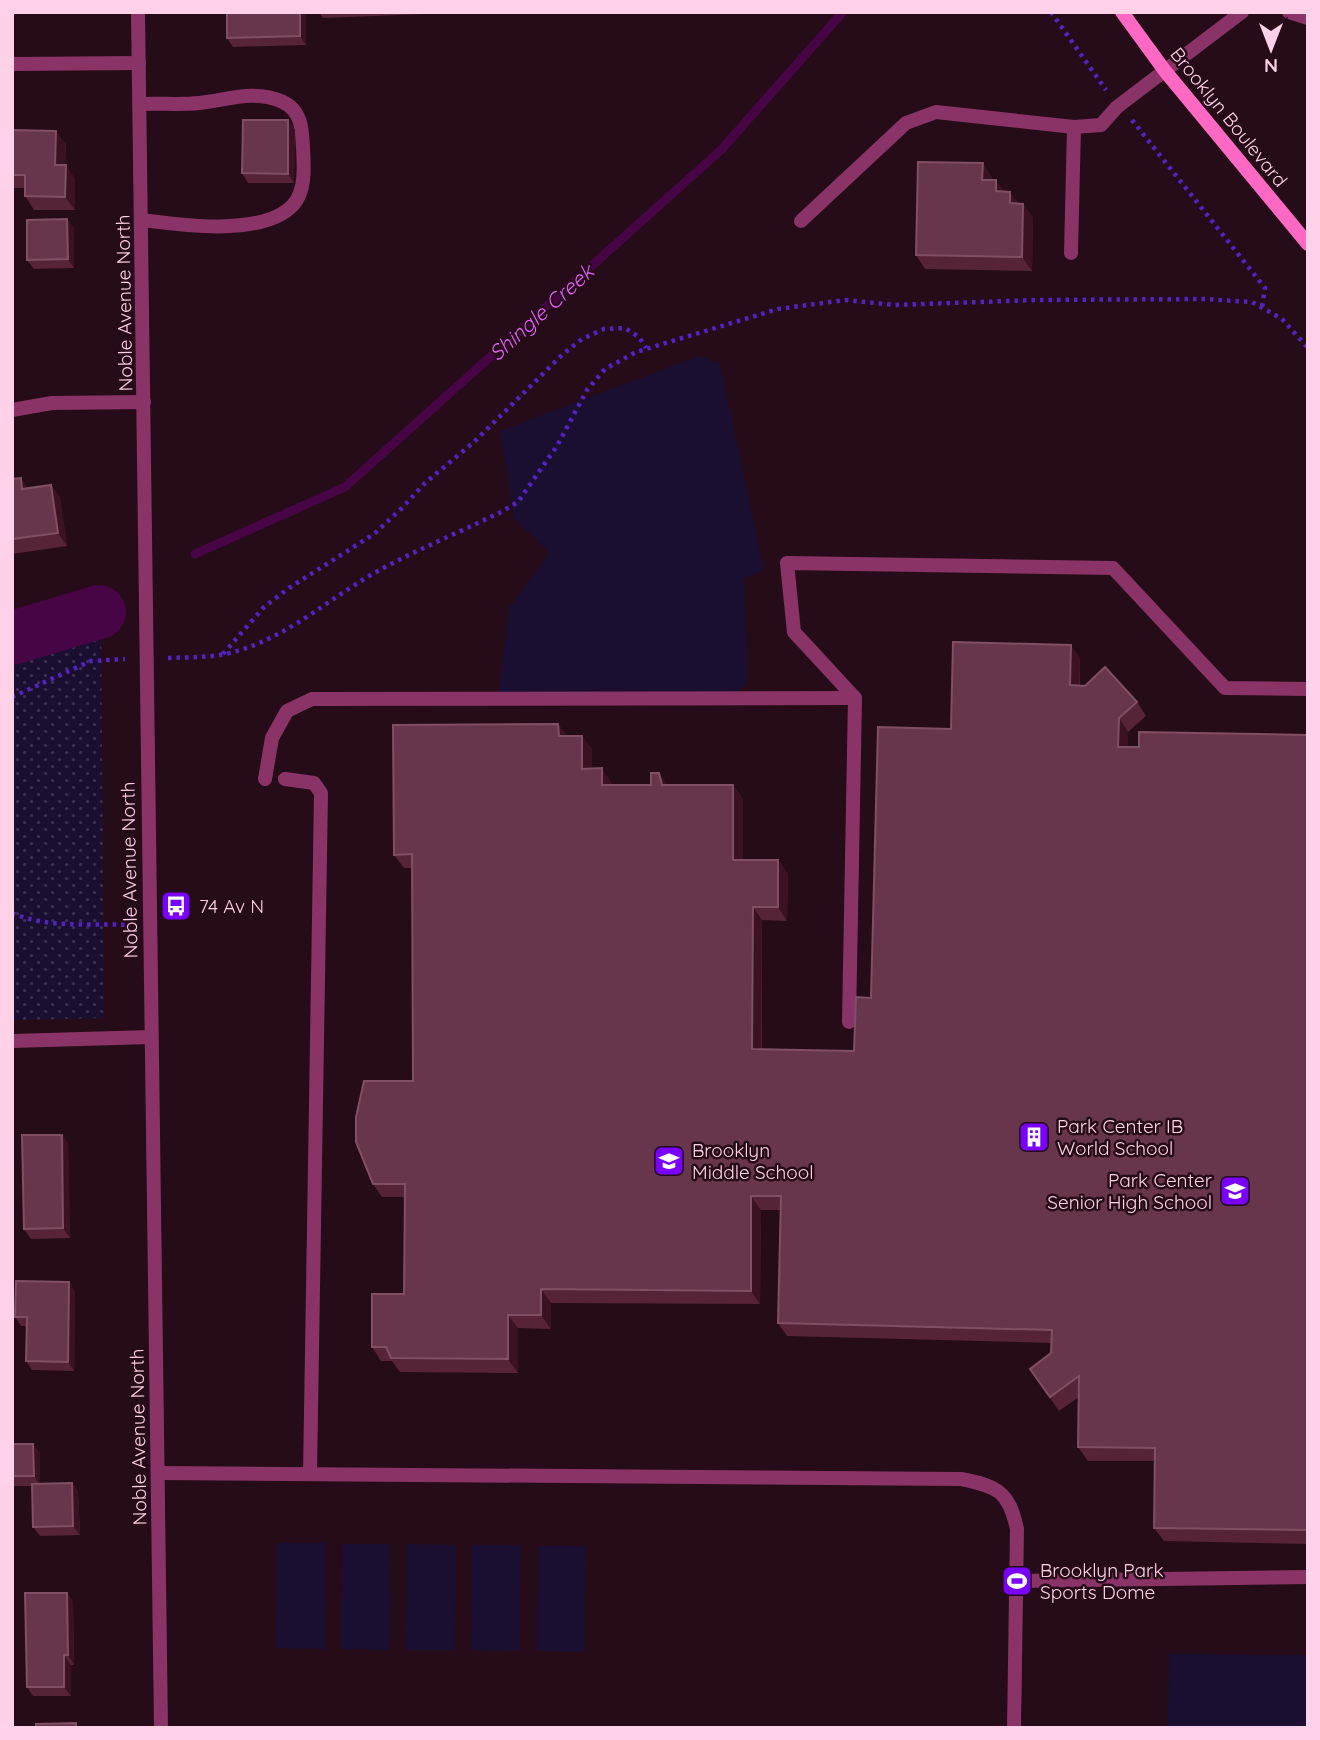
<svg xmlns="http://www.w3.org/2000/svg" width="1320" height="1740" font-family="Quicksand,sans-serif">
<defs>
<pattern id="park-dots" width="8" height="8" patternUnits="userSpaceOnUse" patternTransform="scale(1.75)"><rect width="8" height="8" fill="#1a0f31"/><path d="M2 2h.1M6 6h.1" fill="none" stroke="#3c314f" stroke-width="1.8" stroke-linecap="round"/></pattern>
</defs>
<rect width="100%" height="100%" fill="#260c18"/>
<g fill="#1a0f31">
<polygon points="699,356 720,364 764,570 745,578 747,682 729,702 497,705 509,608 550,552 514,519 500,431"/>
<polygon points="277,1543 326,1543 325,1649 276,1648"/>
<polygon points="342,1544 391,1544 390,1650 341,1649"/>
<polygon points="407,1544 456,1545 455,1650 406,1650"/>
<polygon points="472,1545 521,1545 520,1651 471,1650"/>
<polygon points="538,1546 586,1546 585,1652 537,1651"/>
<polygon points="1169,1654 1308,1655 1308,1728 1168,1728"/>
</g>
<polygon fill="url(#park-dots)" points="101,604 104,1018 12,1020 12,632"/>
<g fill="none" stroke-linecap="round" stroke-linejoin="round">
<polyline stroke="#470546" stroke-width="9" points="195,554 345,487 721,150 843,12"/>
<polyline stroke="#470546" stroke-width="54" points="12,638 99,612"/>
<g stroke="#5422c2" stroke-width="4.5" stroke-dasharray="3.5 5" stroke-linecap="butt">
<polyline points="1051,12 1106,90"/>
<polyline points="1132,120 1265,288 1262,307"/>
<polyline points="223,654 264,607 289,588 374,534 402,508 425,483 474,442 563,354 582,339 604,329 625,328 639,337 646,348"/>
<path d="M168,658C191,657 215,658 237,651C289,636 330,598 376,572C416,550 460,532 501,512L518,502L529,486L557,446L587,390L605,369L636,352L778,309L845,300L895,305L1036,300L1204,299L1252,302L1282,319L1308,348"/>
<polyline points="12,697 91,661 125,659"/>
<path d="M12,913C50,929 90,923 130,925"/>
</g>
<g stroke="#8a3366" stroke-width="14">
<polyline points="1289,12 1308,18"/>
<path d="M140,104C158,103 181,105 199,103C228,100 254,89 283,102C302,111 302,130 303,148C304,166 306,191 293,205C263,237 181,225 142,220"/>
<polyline points="801,221 906,123 936,112 1074,127 1101,125 1117,107 1242,12"/>
<polyline points="1071,253 1074,127"/>
<polyline points="265,779 272,738 287,711 312,699 855,698"/>
<polyline points="285,779 314,783 321,793 310,1474"/>
<polyline points="849,1022 855,698 794,632 787,563 1113,568 1225,688 1308,689"/>
<path d="M158,1473L961,1479C998,1486 1009,1492 1017,1529L1014,1728"/>
<polyline points="1016,1581 1308,1577"/>
</g>
<g stroke="#8a3366" stroke-width="14">
<polyline points="12,64 139,63"/>
<polyline points="12,410 52,403 144,402"/>
<polyline points="12,1041 151,1037"/>
</g>
<polyline stroke="#8a3366" stroke-width="14" points="138,12 161,1728"/>
<polyline stroke="#ff68c3" stroke-width="14" points="1122,12 1165,71 1308,244"/>
</g>
<g fill="#562339">
<polygon points="227,12 306,12 306,45 233,47 227,38"/>
<polygon points="319,12 424,12 424,14 323,18"/>
<polygon points="288,120 295,130 294,183 248,183 242,173"/>
<polygon points="12,130 66,144 65,165 75,179 75,210 34,210 25,196 25,188 12,188"/>
<polygon points="992,177 992,180 996,180 1004,192 1010,192 1018,204 1033,217 1032,271 925,269 916,255"/>
<polygon points="67,219 74,229 74,268 34,269 27,260"/>
<polygon points="12,479 28,488 51,485 60,498 67,546 12,554"/>
<polygon points="1080,658 1080,686 1137,702 1146,716 1128,732 1128,747 1308,735 1308,1544 1164,1541 1154,1528 1155,1461 1088,1461 1078,1447 1079,1397 1059,1411 1030,1369 1051,1353 1052,1343 787,1336 778,1323 780,1210 761,1210 760,1304 551,1303 551,1329 518,1328 518,1373 400,1372 392,1361 381,1361 372,1347 404,1294 405,1197 382,1197 373,1184 413,1081 412,868 404,868 394,855 558,724 567,736 592,749 592,769 611,782 611,785 651,785 659,773 667,785 733,785 743,799 743,860 778,860 788,874 787,921 762,920 762,1049 854,1051 951,729"/>
<polygon points="62,1135 68,1144 70,1238 31,1239 24,1229"/>
<polygon points="75,1291 74,1371 32,1370 26,1361 26,1326 21,1326 15,1317"/>
<polygon points="12,1444 40,1453 40,1484 72,1483 78,1492 80,1535 40,1536 33,1527 32,1486 12,1486"/>
<polygon points="67,1593 73,1602 74,1665 71,1665 71,1696 33,1696 27,1687"/>
</g>
<g fill="#3b1224">
<polygon points="300,12 306,12 306,45 300,36"/>
<polygon points="288,120 295,130 294,183 288,174"/>
<polygon points="56,131 66,144 65,179 55,165"/>
<polygon points="983,163 992,177 992,194 982,180"/>
<polygon points="66,165 75,179 75,210 65,197"/>
<polygon points="996,180 1006,194 996,191"/>
<polygon points="1010,192 1020,205 1010,203"/>
<polygon points="1023,204 1033,217 1032,271 1022,257"/>
<polygon points="67,219 74,229 74,268 68,259"/>
<polygon points="21,478 30,491 22,489"/>
<polygon points="51,485 60,498 67,546 58,533"/>
<polygon points="1071,645 1080,658 1079,699 1070,685"/>
<polygon points="1119,718 1128,732 1128,760 1118,747"/>
<polygon points="558,724 568,737 559,736"/>
<polygon points="582,736 592,749 592,782 582,769"/>
<polygon points="602,768 611,782 612,799 602,785"/>
<polygon points="659,773 669,787 662,785"/>
<polygon points="733,785 743,799 743,873 733,860"/>
<polygon points="778,860 788,874 787,921 778,907"/>
<polygon points="753,907 762,920 761,1062 752,1049"/>
<polygon points="62,1135 68,1144 70,1238 63,1228"/>
<polygon points="751,1196 761,1210 760,1304 751,1291"/>
<polygon points="69,1282 75,1291 74,1371 68,1362"/>
<polygon points="541,1289 551,1303 551,1329 541,1315"/>
<polygon points="508,1315 518,1328 518,1373 508,1359"/>
<polygon points="33,1444 40,1453 40,1485 34,1476"/>
<polygon points="72,1483 78,1492 80,1535 73,1526"/>
<polygon points="67,1593 73,1602 74,1665 68,1655"/>
<polygon points="64,1655 71,1665 71,1696 64,1687"/>
</g>
<g fill="#68364c" stroke="#804e65" stroke-width="2">
<polygon points="227,12 300,12 300,36 227,38"/>
<polygon points="243,120 288,120 288,174 242,173"/>
<polygon points="12,130 56,131 55,165 66,165 65,197 25,196 25,175 12,175"/>
<polygon points="918,162 983,163 982,180 996,180 996,191 1010,192 1010,203 1023,204 1022,257 916,255"/>
<polygon points="67,219 68,259 27,260 27,220"/>
<polygon points="21,478 22,489 51,485 58,533 12,539 12,479"/>
<polygon points="953,642 1071,645 1070,685 1085,686 1105,667 1137,702 1119,718 1118,747 1139,747 1139,732 1308,735 1308,1530 1154,1528 1155,1448 1078,1447 1079,1376 1050,1397 1030,1369 1051,1353 1052,1330 778,1323 781,1196 751,1196 751,1291 541,1289 541,1315 508,1315 508,1359 391,1358 386,1347 372,1347 372,1294 404,1294 405,1184 373,1184 356,1142 356,1117 364,1081 413,1081 412,854 394,855 393,725 558,724 559,736 582,736 582,769 602,768 602,785 651,785 651,773 659,773 662,785 733,785 733,860 778,860 778,907 753,907 752,1049 854,1051 856,997 871,998 878,727 951,729"/>
<polygon points="22,1135 62,1135 63,1228 24,1229"/>
<polygon points="16,1281 69,1282 68,1362 26,1361 27,1317 15,1317"/>
<polygon points="12,1444 33,1444 34,1476 12,1476"/>
<polygon points="72,1483 73,1526 33,1527 32,1484"/>
<polygon points="25,1593 67,1593 68,1655 64,1655 64,1687 27,1687"/>
<polygon points="76,1723 76,1728 36,1728 36,1724"/>
</g>
<defs>
<g id="bus-square" transform="scale(1.575)"><rect x="-9" y="-9" width="18" height="18" rx="4" fill="#7800fc" stroke="#260c18"/><path d="M-5-6H5V4H4V6H2V4H-2V6H-4V4H-5ZM-3.5-4V0h7V-4ZM-3.5 1.2v1.5H-2V1.2ZM2 1.2v1.5H3.5V1.2Z" fill="#fff"/></g>
<g id="building-square" transform="scale(1.575)"><rect x="-9" y="-9" width="18" height="18" rx="4" fill="#7800fc" stroke="#260c18"/><path d="M-4-6H4V6H1V3H-1V6H-4ZM-2.5-4.3h1.7v1.8h-1.7ZM.8-4.3h1.7v1.8H.8ZM-2.5-1h1.7V.8h-1.7ZM.8-1h1.7V.8H.8Z" fill="#fff"/></g>
<g id="school-square" transform="scale(1.575)"><rect x="-9" y="-9" width="18" height="18" rx="4" fill="#7800fc" stroke="#260c18"/><path d="M0-5L7-2L0 1L-7-2ZM-4 1L0 2.5L4 1V4Q0 6-4 4Z" fill="#fff"/></g>
<g id="stadium-square" transform="scale(1.575)"><rect x="-9" y="-9" width="18" height="18" rx="4" fill="#7800fc" stroke="#260c18"/><path d="M0-5a6.5 5 0 1 0 0 10a6.5 5 0 1 0 0-10ZM-3.5-1.8h7v3.6h-7Z" fill="#fff"/></g>
</defs>
<g fill-rule="evenodd">
<use href="#bus-square" x="176" y="906"/>
<use href="#building-square" x="1034" y="1137"/>
<use href="#school-square" x="669" y="1161"/>
<use href="#school-square" x="1235" y="1191"/>
<use href="#stadium-square" x="1017" y="1581"/>
</g>
<g text-anchor="middle" dominant-baseline="central" stroke-width="5" stroke-linejoin="round" paint-order="stroke">
<g font-size="19" fill="#ffd1e9" stroke="#260c18">
<text transform="translate(1229 117) rotate(51)">Brooklyn Boulevard</text>
<text transform="translate(124 303) rotate(-91)">Noble Avenue North</text>
<text transform="translate(129 870) rotate(-91)">Noble Avenue North</text>
<text transform="translate(138 1437) rotate(-91)">Noble Avenue North</text>
</g>
<g font-size="19" fill="#ffd1e9" stroke="#260c18" text-anchor="start">
<text x="199" y="906">74 Av N</text>
<text x="1057" y="1126">Park Center IB<tspan x="1057" dy="22">World School</tspan></text>
<text x="692" y="1150">Brooklyn<tspan x="692" dy="22">Middle School</tspan></text>
<text x="1212" y="1180" text-anchor="end">Park Center<tspan x="1212" dy="22">Senior High School</tspan></text>
<text x="1040" y="1570">Brooklyn Park<tspan x="1040" dy="22">Sports Dome</tspan></text>
</g>
<g font-size="21" font-style="italic" fill="#e55fff" stroke="#260c18">
<text transform="translate(541 312) rotate(-42)">Shingle Creek</text>
</g>
</g>
<rect width="1320" height="1740" fill="none" stroke="#ffd1e9" stroke-width="28"/>
<g transform="translate(1271 49) rotate(180)" stroke="#260c18" stroke-width="5" paint-order="stroke">
<path d="M0-5L12 26L0 18L-12 26Z" fill="#ffd1e9"/>
<text y="-10" font-size="19" font-weight="bold" text-anchor="middle" fill="#ffd1e9">N</text>
</g>
</svg>
